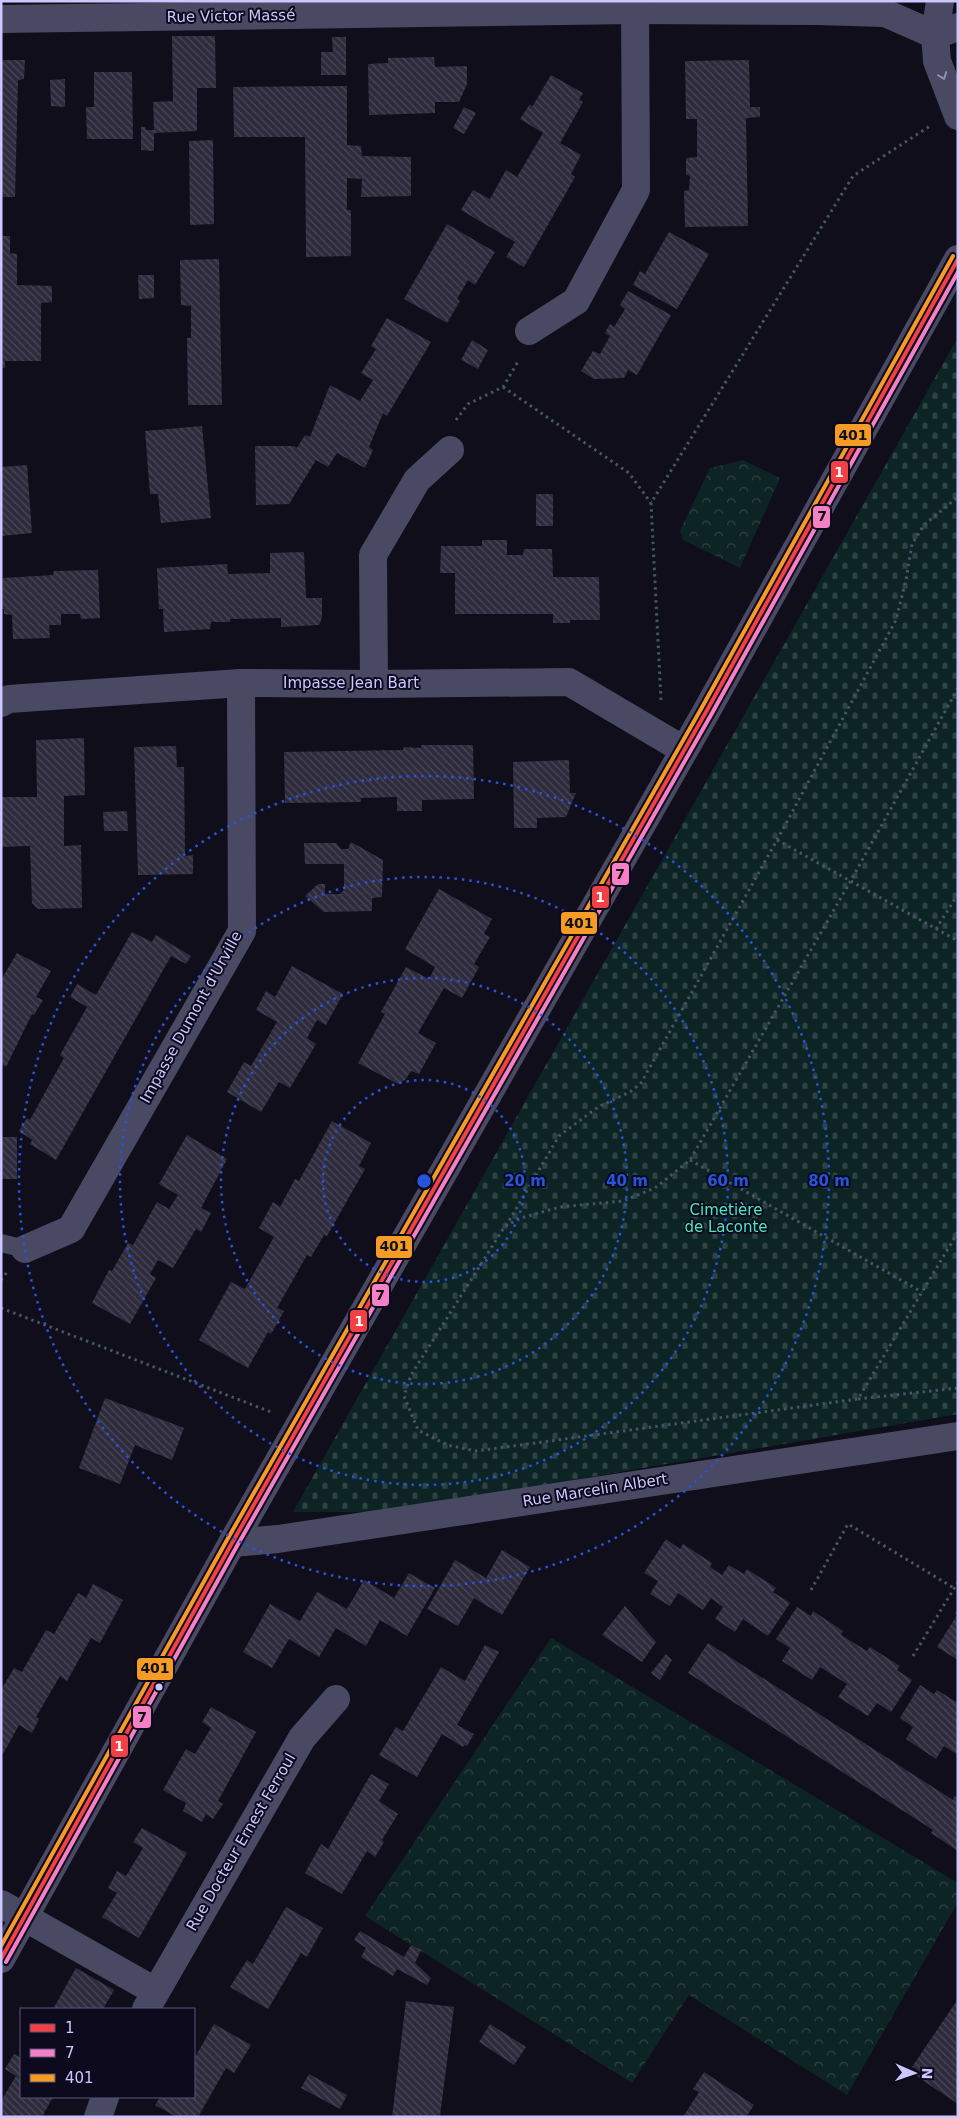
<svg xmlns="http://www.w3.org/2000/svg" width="959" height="2118" font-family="'DejaVu Sans',sans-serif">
<defs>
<pattern id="cemetery-stones" width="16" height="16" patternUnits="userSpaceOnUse" patternTransform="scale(1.25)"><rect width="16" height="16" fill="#0d2425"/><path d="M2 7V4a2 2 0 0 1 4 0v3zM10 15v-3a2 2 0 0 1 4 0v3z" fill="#2f4246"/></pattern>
<pattern id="park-crowns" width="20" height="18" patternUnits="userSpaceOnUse" patternTransform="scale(1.25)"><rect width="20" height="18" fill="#0d2425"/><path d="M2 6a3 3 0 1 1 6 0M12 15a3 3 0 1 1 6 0" fill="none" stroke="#2f4246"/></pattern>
<pattern id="building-back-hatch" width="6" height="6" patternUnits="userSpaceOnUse" patternTransform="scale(1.25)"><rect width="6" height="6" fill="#2e2b3d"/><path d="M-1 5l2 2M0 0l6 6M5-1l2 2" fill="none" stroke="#4b485a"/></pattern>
</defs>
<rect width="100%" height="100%" fill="#100e1a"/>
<polygon fill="url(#cemetery-stones)" points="958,337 958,1414 387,1512 293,1512"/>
<g fill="url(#park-crowns)">
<polygon points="743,460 780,478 740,568 683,540 680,531 710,468"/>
<polygon points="551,1638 958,1883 958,1902 847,2095 689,1995 632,2083 365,1916"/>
</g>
<g fill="url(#building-back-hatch)">
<polygon points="172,36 215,36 216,88 197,88 197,131 154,133 154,151 141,150 141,127 145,127 146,130 154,130 153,102 173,101"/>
<polygon points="332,37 346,37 346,75 321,75 321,52 333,52"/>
<polygon points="434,57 435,67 467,66 467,84 459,102 435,102 435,113 369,115 368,64 388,63 388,58"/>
<polygon points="1,60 25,60 24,79 18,80 15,197 1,197"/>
<polygon points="749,60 750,107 760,107 760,117 746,118 748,226 685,227 684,191 689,190 690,176 686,175 686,158 697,157 697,119 686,119 685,61"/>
<polygon points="94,72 132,72 133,139 87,139 86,107 94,107"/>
<polygon points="551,75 583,93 579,100 583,102 560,143 581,155 571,174 575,177 524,267 506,257 515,242 461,210 473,190 490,199 506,170 517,177 543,133 520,119 530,104 532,107"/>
<polygon points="65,79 65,107 51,106 50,80"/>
<polygon points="347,86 347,145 361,146 362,156 411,157 411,196 361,197 362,179 347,178 347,210 351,210 351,256 306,257 305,137 234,137 233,87"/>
<polygon points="464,107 476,113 464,134 453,128"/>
<polygon points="213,140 214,224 190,225 189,141"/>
<polygon points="447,224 495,252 475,285 468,280 457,299 460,301 447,323 404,299"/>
<polygon points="669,232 709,254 677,309 633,285 640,271 645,274"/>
<polygon points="1,236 10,236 10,253 17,254 17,285 52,286 52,302 41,303 41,361 5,361 5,368 1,368"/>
<polygon points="219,259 222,405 188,405 187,338 191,338 191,306 181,305 180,260"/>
<polygon points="138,275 154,275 154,298 139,299"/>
<polygon points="628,291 671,315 637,375 628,370 624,378 594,379 581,371 593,351 600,354 610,336 605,333 610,324 614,327 625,309 620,305"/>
<polygon points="387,318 431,342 387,416 383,413 369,447 373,450 365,468 337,453 328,467 316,460 289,504 256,505 255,446 294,446 297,448 305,435 310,437 330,385 360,401 373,380 361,373 376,349 371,346"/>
<polygon points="472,340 488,350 478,369 461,360"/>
<polygon points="202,426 211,518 161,523 158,494 150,494 145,431"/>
<polygon points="27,465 32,533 1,536 1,467"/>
<rect x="536" y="494" width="17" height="32"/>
<polygon points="482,540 507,540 507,555 523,555 524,549 552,549 553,577 599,577 600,620 570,620 570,623 553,623 553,614 455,614 455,573 440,573 441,546 482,546"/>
<polygon points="304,552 306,598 322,598 322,618 319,625 281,627 281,618 230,619 230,622 211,622 210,629 164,632 163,609 159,609 157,568 227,564 228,574 270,573 270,553"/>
<polygon points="98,570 100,618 81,619 80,614 61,614 61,625 49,625 50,638 13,639 12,615 4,614 4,609 1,609 3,578 53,575 54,571"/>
<polygon points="84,738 85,795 64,796 64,846 81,845 82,908 38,909 32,903 30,846 1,847 1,797 37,797 36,740"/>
<polygon points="421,745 473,745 474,799 422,800 422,811 397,811 397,797 361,798 361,802 285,803 284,752 403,750 404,747 421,748"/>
<polygon points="176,746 177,767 184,767 185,856 193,855 193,874 138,875 134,747"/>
<polygon points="569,760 570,793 576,793 566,817 537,818 537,828 514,828 513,762"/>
<polygon points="127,811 128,831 104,831 103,812"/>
<polygon points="351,842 383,860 382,897 372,898 372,911 324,912 305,896 318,884 325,884 325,894 340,894 344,890 344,864 305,864 304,843 336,843 341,849 348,849"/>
<polygon points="439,889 492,919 484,934 490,937 474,964 479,967 462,998 444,988 418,1033 436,1043 419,1074 411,1071 405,1080 398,1084 358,1063 385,1014 381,1012 406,967 429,979 435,967 405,949"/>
<polygon points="132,932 152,942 156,935 191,956 186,964 171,956 56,1160 30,1144 32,1140 19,1131 27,1118 30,1120 64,1058 60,1055 87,1007 70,997 77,984 96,995"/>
<polygon points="17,953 51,971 36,997 43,1000 34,1015 32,1014 6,1067 1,1064 1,980"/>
<polygon points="292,966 343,994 326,1025 317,1020 307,1038 316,1044 290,1088 279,1082 261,1112 227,1092 244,1062 251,1066 277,1022 256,1010 266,991 275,997"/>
<polygon points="332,1121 371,1143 359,1166 365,1169 327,1236 324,1235 311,1257 307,1255 277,1308 284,1311 271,1334 268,1332 248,1368 199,1340 231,1282 245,1289 274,1237 259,1228 273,1202 280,1207 295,1179 299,1181"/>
<polygon points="187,1135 227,1159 201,1208 211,1213 201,1232 196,1229 173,1268 158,1260 150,1274 156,1278 130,1324 92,1303 109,1270 112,1271 128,1243 133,1245 157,1202 169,1209 178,1195 159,1184"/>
<rect x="1" y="1137" width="16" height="42"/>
<polygon points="105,1398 184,1428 172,1460 135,1445 120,1484 79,1468"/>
<polygon points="666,1539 680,1549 683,1544 712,1563 710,1567 722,1575 729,1565 744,1574 747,1569 776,1588 773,1592 790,1603 768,1636 743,1619 735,1632 715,1619 723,1607 711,1598 703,1610 678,1593 670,1606 650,1594 658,1581 644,1573"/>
<polygon points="502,1550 530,1567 502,1615 474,1598 458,1626 427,1609 455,1560 486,1578"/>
<polygon points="409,1573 435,1588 407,1636 380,1620 366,1646 336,1628 319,1657 289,1639 272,1668 243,1652 270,1604 300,1621 317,1592 347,1609 364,1580 394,1598"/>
<polygon points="93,1584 123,1600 100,1643 91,1638 67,1681 60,1676 36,1717 39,1719 32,1733 19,1725 3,1754 1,1753 1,1690 14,1668 22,1672 46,1630 54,1634 78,1593 86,1598"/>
<polygon points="625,1606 656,1642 642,1662 602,1635"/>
<polygon points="797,1607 811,1616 813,1611 843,1631 841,1635 867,1651 870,1647 900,1666 897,1670 912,1680 891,1712 877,1703 868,1716 838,1697 847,1684 820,1667 812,1680 782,1661 790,1648 776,1639"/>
<polygon points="958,1608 958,1660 937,1647 957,1615 955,1613"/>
<polygon points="708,1643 953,1800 954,1796 958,1798 958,1851 931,1833 933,1830 688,1673"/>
<polygon points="485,1645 499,1652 457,1725 474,1734 467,1746 464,1745 463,1747 442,1734 417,1777 379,1755 396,1727 403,1731 441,1667 465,1681"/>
<polygon points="666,1654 672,1660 660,1680 651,1673"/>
<polygon points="920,1685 934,1694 937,1690 958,1703 958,1755 944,1746 936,1759 906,1739 913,1727 900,1718"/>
<polygon points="211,1707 256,1732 218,1801 223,1804 213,1819 206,1814 202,1822 183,1811 186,1803 163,1790 186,1749 195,1754 211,1728 202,1722"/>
<polygon points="371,1774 389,1784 379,1801 398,1814 382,1840 384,1842 375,1857 367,1851 342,1894 305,1873 321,1844 328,1849"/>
<polygon points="142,1828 187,1853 139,1938 102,1917 117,1893 108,1888 117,1871 126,1876 143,1848 133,1842"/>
<polygon points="286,1907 323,1928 307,1957 301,1953 268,2009 230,1987 247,1960 253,1964"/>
<polygon points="360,1931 404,1957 411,1945 421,1950 415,1963 431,1978 427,1985 397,1969 393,1976 361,1957 366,1948 354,1940"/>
<polygon points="76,1968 114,1990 103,2009 53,2009"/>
<polygon points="958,1999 958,2104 915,2075 918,2070 912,2067"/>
<polygon points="406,2001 454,2007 440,2116 392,2117"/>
<polygon points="214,2024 251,2045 234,2073 226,2068 198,2117 177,2117 155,2105 160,2097 194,2097 194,2059"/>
<polygon points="490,2024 526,2047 514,2065 479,2042"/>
<polygon points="14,2054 21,2058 21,2097 53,2097 42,2117 1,2117 1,2101 16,2076 5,2069"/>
<polygon points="704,2072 754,2105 746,2117 683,2117 699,2092 693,2089"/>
<polygon points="309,2074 347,2095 340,2109 301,2088"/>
</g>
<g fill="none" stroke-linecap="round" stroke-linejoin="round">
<g stroke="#445563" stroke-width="3" stroke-dasharray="2.5 4" stroke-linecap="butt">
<polyline points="503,387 629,473 651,503"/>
<polyline points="456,420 468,404 503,387 519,360"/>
<polyline points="958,688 850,882 690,1160 655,1188 623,1201 560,1207 521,1218 505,1226 411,1375 404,1396 418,1430 447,1445 476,1451 858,1399 958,1232"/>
<polyline points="661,700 651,503 853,176 930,126"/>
<polyline points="777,840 958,941"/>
<polyline points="936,929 958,894"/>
<polyline points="690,1160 922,1292"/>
<polyline points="506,1226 559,1136 598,1107 630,1092 641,1083 777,840 896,620 906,580 912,544 924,525 958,497"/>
<polyline points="1,1280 7,1272"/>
<polyline points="1,1308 271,1412"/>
<polyline points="858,1399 958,1388"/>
<polyline points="811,1590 848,1524 954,1588"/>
<polyline points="913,1656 958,1582"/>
</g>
<polyline stroke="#494963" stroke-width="18" points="1,1243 25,1249"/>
<g stroke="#494963" stroke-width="28">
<polyline points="1,19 635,10 818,11 885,13 935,35 940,1"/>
<polyline points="958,27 935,35 937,61 958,116"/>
<polyline points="529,331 576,301 636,190 635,1"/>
<polyline points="374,684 373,555 417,480 450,450"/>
<polyline points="1,703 9,699 241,683 374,684 569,682 684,750"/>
<polyline points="25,1249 71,1229 242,931 241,683"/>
<polyline points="232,1543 278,1539 958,1436"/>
<polyline points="1,1904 155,1991"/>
<polyline points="1,1959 232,1543 706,712 958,259"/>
<polyline points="146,2009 302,1738 336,1699"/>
<polyline points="98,2117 105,2097"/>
</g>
<g stroke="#0d0a1e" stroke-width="8">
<polyline id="bus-1" points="1,1959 232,1543 706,712 958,259"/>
</g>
<g stroke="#0d0a1e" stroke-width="8">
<polyline id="bus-2" points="6,1962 237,1546 711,715 958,272"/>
</g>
<g stroke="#0d0a1e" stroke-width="8">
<polyline id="bus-3" points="1,1946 227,1540 701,709 953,256"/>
</g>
<use href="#bus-1" stroke="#f34045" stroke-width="4"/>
<use href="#bus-2" stroke="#f680c6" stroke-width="4"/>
<use href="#bus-3" stroke="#f79b27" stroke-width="4"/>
</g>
<defs><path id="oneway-chevron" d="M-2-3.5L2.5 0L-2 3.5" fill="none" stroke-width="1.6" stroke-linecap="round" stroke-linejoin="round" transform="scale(1.25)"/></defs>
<use stroke="#918eb9" href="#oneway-chevron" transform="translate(943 76) rotate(69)"/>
<g fill="none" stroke="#2654da" stroke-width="2.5" stroke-dasharray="2.5 5">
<circle cx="424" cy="1181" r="101"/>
<circle cx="424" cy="1181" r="203"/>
<circle cx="424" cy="1181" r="304"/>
<circle cx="424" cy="1181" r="405"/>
</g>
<circle fill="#ccc7ff" stroke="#0d0a1e" stroke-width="2" cx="159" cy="1687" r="4.5"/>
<g text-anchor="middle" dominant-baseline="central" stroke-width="4" stroke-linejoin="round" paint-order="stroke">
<g font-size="15" fill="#ccc7ff" stroke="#0d0a1e">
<text transform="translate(231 16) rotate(-1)">Rue Victor Massé</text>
<text x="351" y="683">Impasse Jean Bart</text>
<text transform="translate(191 1017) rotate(-61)">Impasse Dumont d'Urville</text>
<text transform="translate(595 1490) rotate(-9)">Rue Marcelin Albert</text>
<text transform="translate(241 1842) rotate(-60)">Rue Docteur Ernest Ferroul</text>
</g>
<g font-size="15" fill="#4ae8bc" stroke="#0d0a1e">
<text x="726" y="1210">Cimetière<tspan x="726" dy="17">de Laconte</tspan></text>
</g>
</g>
<circle cx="424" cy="1181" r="8" fill="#2654da" stroke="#0d0a1e" stroke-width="2.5"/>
<g font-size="15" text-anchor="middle" font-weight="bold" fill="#2654da" stroke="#0d0a1e" stroke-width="4" stroke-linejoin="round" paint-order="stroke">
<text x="525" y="1186">20 m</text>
<text x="627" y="1186">40 m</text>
<text x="728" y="1186">60 m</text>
<text x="829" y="1186">80 m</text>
</g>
<g stroke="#0d0a1e" stroke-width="2">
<rect x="834" y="423" width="38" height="24" rx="5" fill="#f79b27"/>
<rect x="830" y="460" width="19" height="24" rx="5" fill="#f34045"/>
<rect x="812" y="505" width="19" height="24" rx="5" fill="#f680c6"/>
<rect x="611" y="862" width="19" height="24" rx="5" fill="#f680c6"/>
<rect x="591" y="885" width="19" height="24" rx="5" fill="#f34045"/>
<rect x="560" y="911" width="38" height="24" rx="5" fill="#f79b27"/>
<rect x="375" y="1235" width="38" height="24" rx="5" fill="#f79b27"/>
<rect x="371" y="1283" width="19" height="24" rx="5" fill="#f680c6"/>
<rect x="349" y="1309" width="19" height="24" rx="5" fill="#f34045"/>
<rect x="136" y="1657" width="38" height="24" rx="5" fill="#f79b27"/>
<rect x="132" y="1705" width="20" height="24" rx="5" fill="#f680c6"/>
<rect x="110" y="1734" width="19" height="24" rx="5" fill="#f34045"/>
</g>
<g font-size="14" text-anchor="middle" font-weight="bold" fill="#fff">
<text x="839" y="477">1</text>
<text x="600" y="902">1</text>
<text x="359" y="1326">1</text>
<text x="119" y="1751">1</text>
</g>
<g font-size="14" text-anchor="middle" font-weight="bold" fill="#111">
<text x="853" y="440">401</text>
<text x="822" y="521">7</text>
<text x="620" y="879">7</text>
<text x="579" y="928">401</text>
<text x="394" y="1251">401</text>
<text x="380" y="1300">7</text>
<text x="155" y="1673">401</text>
<text x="142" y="1722">7</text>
</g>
<rect width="959" height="2118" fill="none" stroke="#ccc7ff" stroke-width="5"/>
<rect x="20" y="2008" width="175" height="90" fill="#0d0a1e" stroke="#595678"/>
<rect x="30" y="2024" width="25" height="8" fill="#f34045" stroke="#595678"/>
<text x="65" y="2033" font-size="15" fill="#ccc7ff">1</text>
<rect x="30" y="2049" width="25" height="8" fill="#f680c6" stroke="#595678"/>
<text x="65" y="2058" font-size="15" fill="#ccc7ff">7</text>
<rect x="30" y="2074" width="25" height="8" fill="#f79b27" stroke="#595678"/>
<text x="65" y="2083" font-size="15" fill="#ccc7ff">401</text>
<g transform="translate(914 2073) rotate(92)" stroke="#0d0a1e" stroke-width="4" paint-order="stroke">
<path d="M0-4L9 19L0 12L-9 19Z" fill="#ccc7ff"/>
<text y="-8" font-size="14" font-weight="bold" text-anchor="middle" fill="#ccc7ff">N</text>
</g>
</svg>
